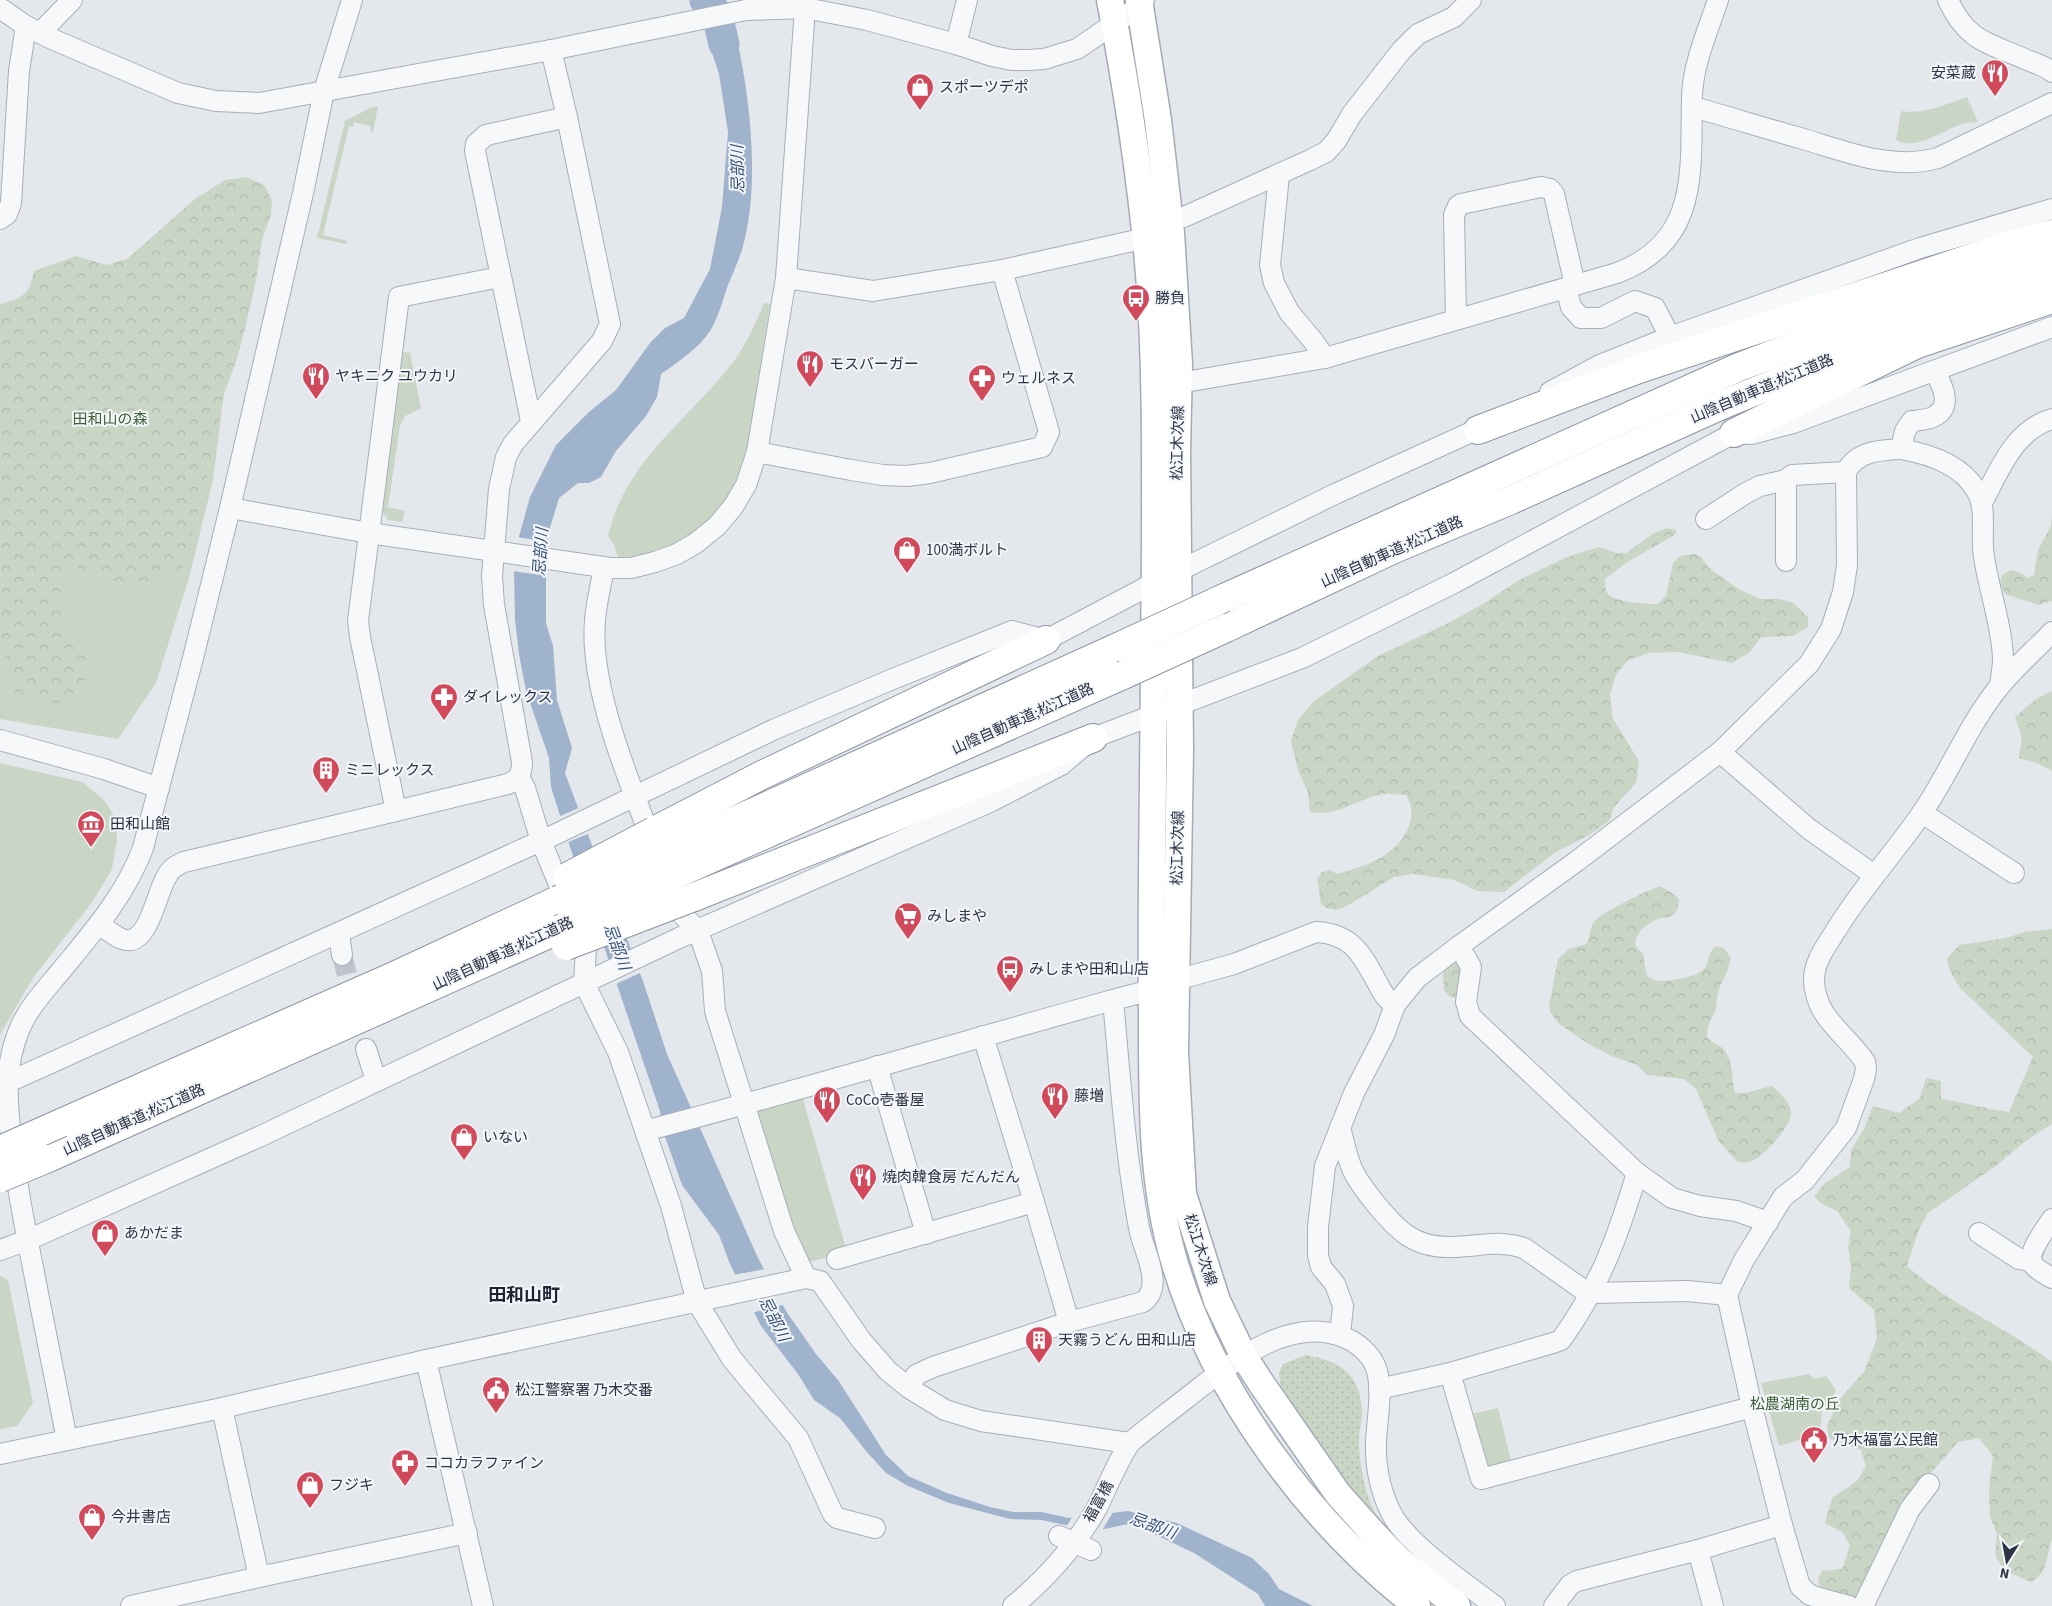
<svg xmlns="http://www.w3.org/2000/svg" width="2052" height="1606" font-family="'Source Sans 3','Noto Sans JP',sans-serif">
<defs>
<pattern id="forest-crowns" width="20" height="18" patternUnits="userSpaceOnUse" patternTransform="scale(1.25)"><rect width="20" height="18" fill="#c9d6c5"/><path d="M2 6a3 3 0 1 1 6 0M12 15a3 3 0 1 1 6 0" fill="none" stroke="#adb8ab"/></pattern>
<pattern id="garden-dots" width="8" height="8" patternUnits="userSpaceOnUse" patternTransform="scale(1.25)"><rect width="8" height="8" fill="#c9d6c5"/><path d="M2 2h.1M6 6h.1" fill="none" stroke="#adb8ab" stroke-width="1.8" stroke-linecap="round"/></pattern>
</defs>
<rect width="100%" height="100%" fill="#e4e7ec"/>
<g fill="#c9d6c5">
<path d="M1967,97L1978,122C1974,123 1969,122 1965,123C1946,128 1917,152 1896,140L1901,111C1924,115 1946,104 1967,97Z"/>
<polygon points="378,106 373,132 370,131 370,126 354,122 353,127 349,126 323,235 347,241 347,244 317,238 345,121 370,108"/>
<path d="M764,303L770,304L746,453C729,515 683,556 618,557L614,545L608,536C626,459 689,420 734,361C747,343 755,324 764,303Z"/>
<polygon points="234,314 213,480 189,578 156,683 118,739 0,719 0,367"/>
<polygon points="403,352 410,353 421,408 405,416 400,426 388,507 405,511 402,522 388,520 381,510"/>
<polygon points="0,763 82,782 104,800 115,818 117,840 112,869 93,901 33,978 0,1035"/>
<polygon points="803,1099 847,1252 805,1263 756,1116 758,1110"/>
<polygon points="0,1276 8,1280 33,1403 17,1426 0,1429"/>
<polygon points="1809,1374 1814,1379 1826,1376 1836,1390 1829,1404 1822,1410 1820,1434 1779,1446 1761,1383"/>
<polygon points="1498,1408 1512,1465 1486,1472 1472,1414"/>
</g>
<g fill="url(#forest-crowns)">
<path d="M247,177L264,185L272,200L271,215L262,240L255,286L245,328L237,359L223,397L201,504L181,572C169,576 149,587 136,588C112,590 93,566 69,567C58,590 55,617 71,638C75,642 82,646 85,652C87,657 88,665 89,671L75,696L63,704L23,697L11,690C16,669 13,665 0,649V304C23,298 29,295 34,271L76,256L107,265L127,259L195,199L225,180Z"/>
<polygon points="2052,514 2052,601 2039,605 2005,594 2000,584 2002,575 2011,570 2021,573 2028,578 2034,575 2038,550 2051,526"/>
<path d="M1667,528L1676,530V534L1629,561L1605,579C1605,584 1605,591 1609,595C1620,603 1645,604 1658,604L1666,596L1673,563L1680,556L1695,554L1701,557L1709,568L1740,590L1760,599H1780L1793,603L1808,617V627L1793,636L1761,637L1750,652L1732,663L1678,652L1649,653L1628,660L1616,675L1610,695L1613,719L1639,761L1636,783L1614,807L1609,821L1589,835L1556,852L1504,892L1477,891L1455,880L1413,874L1394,877L1347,906L1336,910L1326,908L1321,904L1317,879L1322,872L1329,870L1338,874C1353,869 1372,864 1385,855C1405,842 1420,817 1406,795C1399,795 1390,793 1383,794C1357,799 1338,817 1310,812L1308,793L1298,770L1291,741L1298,720L1314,701L1378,656L1446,624L1483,604L1519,580L1567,557L1599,547L1617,553H1626L1654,533Z"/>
<polygon points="2052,691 2052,771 2039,764 2019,758 2022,737 2015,717 2036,699"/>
<path d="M1660,886L1675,895L1679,900C1678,906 1678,911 1673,915C1670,917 1666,917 1662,918C1651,921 1641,927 1637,937C1633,945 1637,949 1643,953C1645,960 1644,971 1648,976C1655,987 1696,977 1703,970C1711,963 1706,954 1716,946L1724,948L1731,958L1727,972L1719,988L1715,1011L1708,1026L1707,1037C1711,1043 1719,1044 1723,1049C1734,1060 1731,1079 1735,1093C1747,1095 1760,1088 1772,1086C1780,1094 1791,1102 1791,1114C1791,1126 1763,1157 1752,1161C1748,1163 1741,1162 1737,1162L1718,1140L1696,1089L1684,1079L1648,1075L1635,1064L1614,1057L1590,1045L1559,1024L1550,1012L1549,1006L1558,959L1569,949L1586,944C1591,938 1589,928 1594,922C1603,911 1645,892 1660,886Z"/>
<path d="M2052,929V1124L2024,1142L1997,1165L1928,1213L1918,1232L1907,1266C1950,1305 2006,1327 2052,1362V1539C2046,1557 2049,1572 2031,1582L2012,1574L2002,1567L1995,1555L1997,1534L1990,1517L1989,1490L1993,1456L1979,1438L1958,1442L1925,1480L1859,1600L1826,1594L1820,1588L1818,1579L1822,1571L1842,1569L1850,1546L1843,1533L1825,1523L1832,1498L1857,1481L1866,1466L1861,1450L1829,1438L1827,1426L1839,1400L1865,1370L1877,1338L1874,1310L1849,1288L1851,1268L1848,1247L1851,1231L1837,1211L1822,1204L1814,1197L1825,1183L1850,1167L1851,1150L1865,1127L1873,1106L1899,1113L1920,1098L1926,1078L1941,1081V1099C1964,1102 1986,1109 2009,1112L2033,1057L1960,988L1950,971L1947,959L1959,945L2006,938L2025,932Z"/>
<polygon points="1459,960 1465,966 1460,996 1456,998 1449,996 1444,990 1443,973 1447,965"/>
</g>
<path fill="url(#garden-dots)" d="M1306,1355C1339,1361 1360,1373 1362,1410C1362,1423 1358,1435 1359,1448C1361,1475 1367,1501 1381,1524L1347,1488L1286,1404L1280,1384L1279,1373L1283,1364Z"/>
<path fill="#9fb4cc" d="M727,1C748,72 763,178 742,250C738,262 733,273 728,285C723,300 718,318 710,331C698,349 678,362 661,374L657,397L646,416L616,451L601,477L589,483H578L559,498L548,534L546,565V623L553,646L557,700L572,748L565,773L644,984L667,1054L758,1258L786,1311L816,1354L838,1380L886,1455L908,1476L947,1493L990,1507L1013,1512H1041L1069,1518L1128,1511L1177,1523L1252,1558L1269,1574L1279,1589L1313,1606H1265L1258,1594L1194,1553L1135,1525L1128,1524L1095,1531L1041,1520L1010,1519L949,1503L908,1486L886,1473L866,1451L840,1418L814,1400L798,1374L761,1326L730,1264L719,1235L682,1185L662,1128L660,1111L570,847L551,787L549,758L526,691L519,654L515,620L514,571L517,544L530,497L556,445L589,412L616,390L650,343L665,328L684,318L710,269L722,207L728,132L719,74L707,37L694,9Z"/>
<g fill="#e4e7ec">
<polygon points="730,4 738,30 704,37 692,12"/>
<polygon points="516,537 550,542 548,576 512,571"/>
<polygon points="581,807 590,833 566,843 558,817"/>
<polygon points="634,950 642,972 614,985 606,962"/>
<polygon points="766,1269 786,1304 751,1313 733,1275"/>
<polygon points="1115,1509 1101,1532 1095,1534 1066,1527 1074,1514"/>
</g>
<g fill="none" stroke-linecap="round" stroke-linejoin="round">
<polyline stroke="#9fb4cc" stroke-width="31" points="705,0 717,14 724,44"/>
<polyline stroke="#bfc3cb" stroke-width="20" stroke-dasharray="20 10" stroke-linecap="butt" points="342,955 366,1049"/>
<g stroke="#a9aeb7" stroke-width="22">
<g id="minor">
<path d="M1948,0C1967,42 1989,43 2027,60C2035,63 2045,66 2052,72"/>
<polyline points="0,8 26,26 52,39 178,93 216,101 259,103 551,50 746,10 805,8 867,20 956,44 992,56 1012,60 1028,60 1044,59 1077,49 1140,6 1144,0"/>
<polyline points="40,33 72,0"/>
<polyline points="956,44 967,0"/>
<path d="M1693,107C1729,117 1764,128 1800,138C1845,151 1891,171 1938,158L2052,103"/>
<polyline points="1279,175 1270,265 1274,283 1289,312 1314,342 1325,358"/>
<polyline points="0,219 7,214 11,203 19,71 26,26"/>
<polyline points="1169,219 1184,217 1310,160 1326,152 1336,141 1352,114 1401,51 1418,34 1454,17 1471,0"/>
<polyline points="786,278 873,291 1002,270 1146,238"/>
<polyline points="1566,288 1571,307 1581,318 1601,318 1635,301 1655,308 1670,337"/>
<polyline points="1456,319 1454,215 1458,206 1461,204 1541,187 1550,189 1554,194 1575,285"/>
<path d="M1179,383L1325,358L1617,273C1701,241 1690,170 1692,96C1693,64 1708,30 1718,0"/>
<polyline points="1550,392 1600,365 1670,337 1920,248 2052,209"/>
<polyline points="531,421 475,151 476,144 486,135 567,117"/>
<path d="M1901,449C1929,454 1961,464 1976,490C1988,509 1980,536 1984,557C1989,591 2002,625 2003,659C2003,668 2001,677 2000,685"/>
<polyline points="757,452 851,470 883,475 907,476 930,473 1042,447 1049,432 1002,270"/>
<path d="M1982,503C1999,471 2014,430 2052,419"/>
<polyline points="230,508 369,533 610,568 631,568 655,562 677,554 696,543 717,526 733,507 746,485 757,452 786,278 805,8"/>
<polyline points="1706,519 1746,493 1760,486 1786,480"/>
<polyline points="1786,561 1786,480 1792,475 1846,472"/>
<path d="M604,568C601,585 596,603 595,621C589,687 630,784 654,846"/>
<polyline points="0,740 104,769 159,788"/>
<polyline points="1720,752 1809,829 1874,875"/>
<polyline points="519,777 525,788 541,841 565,899"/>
<polyline points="396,811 360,637 358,621 399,297 500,277"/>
<polyline points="1922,813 2014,873"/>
<polyline points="672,892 680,912 698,931 712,971 715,1011 784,1231 806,1278"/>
<path d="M99,924C106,929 114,936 122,939C149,949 156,892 167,876C171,868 177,865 184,862L508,784C519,779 522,774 522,762L494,605L492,576L499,489L506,457L513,444L602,341L610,324L567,117L551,50"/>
<polyline points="577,928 586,949 584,983 618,1052 671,1206 697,1302 732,1359 798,1438 833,1514 837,1518 875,1528"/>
<polyline points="339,934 342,955"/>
<polyline points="1459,946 1471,967 1466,1002 1470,1016 1637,1173 1672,1198 1700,1206 1736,1211 1768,1222"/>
<path d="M1176,980L1234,964L1316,932C1353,934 1362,955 1378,984C1383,993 1386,1000 1395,1005"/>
<polyline points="1113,1000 1151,990"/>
<polyline points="366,1049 376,1080"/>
<polyline points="877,1066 926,1234"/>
<polyline points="0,1086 554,835 775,729 888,681 1012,631 1046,640 1154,583 1335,494 1489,424"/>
<path d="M1340,1127C1344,1142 1347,1158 1353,1171C1359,1183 1367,1193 1375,1203C1397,1230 1414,1248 1451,1247C1479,1247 1495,1239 1524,1248L1585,1291L1592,1293L1687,1291L1727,1295"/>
<path d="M645,1131C802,1090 957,1043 1113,1000C1120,1076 1125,1152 1139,1228C1143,1250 1165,1286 1143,1302L1069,1322"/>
<path d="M2052,1219C2046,1229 2026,1253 2033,1264C2037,1271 2046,1274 2052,1278"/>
<polyline points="1979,1233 2019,1259 2031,1261"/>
<polyline points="0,1250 28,1240 263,1135 679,938 992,801 1061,765 1093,738 1302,658 1454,583 1734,433 1751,434 1793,423 2052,327"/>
<polyline points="837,1259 1034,1202 983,1036"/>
<path d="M1340,1335L1343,1306L1335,1284L1321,1267L1318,1255V1227L1325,1166L1354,1093L1384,1035L1395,1005L1417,978L1459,946L1577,861L1720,752L1809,664L1831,629L1843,592L1847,565L1846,472C1857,451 1880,450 1901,449L1905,431L1912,421C1919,420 1927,420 1933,417C1954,407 1942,385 1935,371"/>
<polyline points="426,1360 483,1606"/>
<path d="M1450,1373L1553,1343L1561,1340C1600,1286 1618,1236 1637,1173"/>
<polyline points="909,1388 916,1375 933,1367 1069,1322 1034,1202"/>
<polyline points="1379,1389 1450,1373 1481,1479 1752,1407"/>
<polyline points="222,1408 259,1577 467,1533"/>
<path d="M67,1440C56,1384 45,1329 34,1273C26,1231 17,1189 12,1146C7,1105 3,1067 20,1028C29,1007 46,989 60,972C92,933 125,896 143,848L193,658L230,508L303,193L324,91L352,0"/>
<polyline points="0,1454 222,1408 426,1360 806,1278 820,1281 861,1340 888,1371 909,1388 945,1410 981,1421 1129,1443"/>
<path d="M1782,1525L1752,1407L1727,1295L1744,1260L1783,1197L1805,1180L1846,1128L1864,1079L1866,1069L1865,1062C1847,1034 1815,1019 1814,980C1814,963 1824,949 1833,935C1859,891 1893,855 1922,813C1950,772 1968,725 1999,687C2015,667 2035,650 2052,632"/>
<polyline points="1059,1536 1091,1550"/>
<polyline points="1698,1550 1713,1606"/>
<polyline points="131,1606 259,1577"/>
<path d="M1013,1606C1046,1579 1076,1545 1097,1508C1104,1494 1123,1449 1132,1441C1150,1426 1169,1412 1188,1397C1229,1365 1289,1313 1346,1338C1361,1345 1375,1358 1378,1375C1382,1397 1377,1420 1376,1442C1375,1467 1381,1496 1394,1518C1413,1548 1466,1584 1495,1606"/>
<polyline points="1554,1606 1570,1585 1577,1581 1698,1550 1782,1525 1800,1586 1810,1595 1826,1600"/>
<polyline points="1824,1606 1826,1600 1849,1606"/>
<polyline points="1863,1606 1910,1509 1929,1484"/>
</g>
</g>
<g stroke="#a3abb8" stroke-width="29">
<g id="major">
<path d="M1110,0C1128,95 1143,191 1150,287C1156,372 1155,457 1155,542C1154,621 1154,701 1153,780C1152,860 1151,939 1152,1019C1152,1101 1151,1184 1175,1264C1214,1394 1310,1523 1417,1606"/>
<polyline points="1139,0 1158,120 1171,233 1179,364 1177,451 1180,750 1175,1052 1183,1194 1217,1301 1243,1355 1261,1383 1338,1494 1372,1532 1399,1560 1457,1606"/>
</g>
</g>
<g stroke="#8b94a3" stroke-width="30">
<g id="highway">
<polyline points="1478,430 1639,369 2013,244 2052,234"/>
<polyline points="1734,433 1917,344 2052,299"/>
<polyline points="1224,598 1739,367 1938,292 2052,253"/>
<polyline points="1226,628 1394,549 1511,500 1724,404 1901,332 2052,277"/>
<polyline points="654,831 762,775 1046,640"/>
<polyline points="672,849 1118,647"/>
<polyline points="683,871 1123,675"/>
<polyline points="694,897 1093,738"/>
<polyline points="61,1123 394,976 558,900"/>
<polyline points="46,1159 560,929"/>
</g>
</g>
<use href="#minor" stroke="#f7f8fa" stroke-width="20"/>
<use href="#major" stroke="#fff" stroke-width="26"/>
<use href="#highway" stroke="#fff" stroke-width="28"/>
<g stroke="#8b94a3" stroke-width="30" stroke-linecap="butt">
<g id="highway-bridge">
<polyline points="1118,647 1224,598"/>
<polyline points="1123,675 1226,628"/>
<polyline points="567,877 654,831"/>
<polyline points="558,900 672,849"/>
<polyline points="560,929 683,871"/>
<polyline points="566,946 694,897"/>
<polyline points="0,1150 61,1123"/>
<polyline points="0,1178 46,1159"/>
</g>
</g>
<use href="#highway-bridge" stroke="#fff" stroke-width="28"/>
</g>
<defs>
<g id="restaurant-pin" transform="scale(1.4375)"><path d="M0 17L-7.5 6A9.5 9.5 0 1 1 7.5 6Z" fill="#d1495b" stroke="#f4f6f9"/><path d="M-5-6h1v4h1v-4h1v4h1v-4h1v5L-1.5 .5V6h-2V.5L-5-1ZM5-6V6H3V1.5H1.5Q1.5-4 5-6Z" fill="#fff"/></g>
<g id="shop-pin" transform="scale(1.4375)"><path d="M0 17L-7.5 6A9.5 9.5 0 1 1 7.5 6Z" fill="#d1495b" stroke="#f4f6f9"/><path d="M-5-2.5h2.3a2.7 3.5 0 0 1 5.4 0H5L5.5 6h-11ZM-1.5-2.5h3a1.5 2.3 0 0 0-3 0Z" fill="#fff"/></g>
<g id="bus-pin" transform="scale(1.4375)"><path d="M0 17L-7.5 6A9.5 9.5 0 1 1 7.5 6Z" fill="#d1495b" stroke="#f4f6f9"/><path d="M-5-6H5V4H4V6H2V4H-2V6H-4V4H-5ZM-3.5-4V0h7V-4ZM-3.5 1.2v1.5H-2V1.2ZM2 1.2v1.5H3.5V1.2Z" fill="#fff"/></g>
<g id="pharmacy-pin" transform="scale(1.4375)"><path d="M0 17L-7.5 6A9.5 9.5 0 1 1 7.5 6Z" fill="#d1495b" stroke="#f4f6f9"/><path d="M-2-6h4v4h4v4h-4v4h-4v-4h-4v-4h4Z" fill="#fff"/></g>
<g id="building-pin" transform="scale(1.4375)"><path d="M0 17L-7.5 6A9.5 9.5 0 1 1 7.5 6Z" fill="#d1495b" stroke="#f4f6f9"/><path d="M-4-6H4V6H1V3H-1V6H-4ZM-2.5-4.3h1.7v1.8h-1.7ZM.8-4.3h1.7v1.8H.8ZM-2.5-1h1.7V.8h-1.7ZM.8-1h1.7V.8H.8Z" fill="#fff"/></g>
<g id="museum-pin" transform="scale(1.4375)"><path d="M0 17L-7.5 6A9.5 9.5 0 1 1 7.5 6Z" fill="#d1495b" stroke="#f4f6f9"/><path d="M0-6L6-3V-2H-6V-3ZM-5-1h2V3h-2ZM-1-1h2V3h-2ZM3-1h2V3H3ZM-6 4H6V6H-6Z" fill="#fff"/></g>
<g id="supermarket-pin" transform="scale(1.4375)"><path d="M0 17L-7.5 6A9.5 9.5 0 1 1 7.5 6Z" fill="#d1495b" stroke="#f4f6f9"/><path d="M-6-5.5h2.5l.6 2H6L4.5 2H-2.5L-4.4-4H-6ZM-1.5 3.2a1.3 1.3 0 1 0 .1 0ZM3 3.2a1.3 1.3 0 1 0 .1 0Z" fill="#fff"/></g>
<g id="civic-pin" transform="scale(1.4375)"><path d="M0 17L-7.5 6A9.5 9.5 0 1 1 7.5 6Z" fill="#d1495b" stroke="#f4f6f9"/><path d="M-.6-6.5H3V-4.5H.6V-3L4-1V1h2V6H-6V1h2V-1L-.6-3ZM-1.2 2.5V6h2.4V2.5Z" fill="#fff"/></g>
</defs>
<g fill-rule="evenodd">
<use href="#restaurant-pin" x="1995" y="73"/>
<use href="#shop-pin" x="920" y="87"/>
<use href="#bus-pin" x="1136" y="298"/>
<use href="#restaurant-pin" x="810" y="364"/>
<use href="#restaurant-pin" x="316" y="376"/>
<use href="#pharmacy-pin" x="982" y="378"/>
<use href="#shop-pin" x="907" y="550"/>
<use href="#pharmacy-pin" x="444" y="697"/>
<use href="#building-pin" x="326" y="770"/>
<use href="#museum-pin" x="91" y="824"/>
<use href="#supermarket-pin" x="908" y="916"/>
<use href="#bus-pin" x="1010" y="969"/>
<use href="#restaurant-pin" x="1055" y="1096"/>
<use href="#restaurant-pin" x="827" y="1100"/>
<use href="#shop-pin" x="464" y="1137"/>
<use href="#restaurant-pin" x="863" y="1177"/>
<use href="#shop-pin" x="105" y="1233"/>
<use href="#building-pin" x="1039" y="1340"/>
<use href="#civic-pin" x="496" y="1390"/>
<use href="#civic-pin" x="1814" y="1440"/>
<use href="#pharmacy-pin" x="405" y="1463"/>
<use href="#shop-pin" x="310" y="1485"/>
<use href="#shop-pin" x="92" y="1517"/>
</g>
<g text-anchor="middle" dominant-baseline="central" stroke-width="4" stroke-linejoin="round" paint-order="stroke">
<g font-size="15" fill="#2b3445" stroke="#f4f6f9" text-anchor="start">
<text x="1976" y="73" text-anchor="end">安菜蔵</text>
<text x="939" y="87">スポーツデポ</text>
<text x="1155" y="298">勝負</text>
<text x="829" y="364">モスバーガー</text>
<text x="335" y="376">ヤキニク ユウカリ</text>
<text x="1001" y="378">ウェルネス</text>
<text x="926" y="550">100満ボルト</text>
<text x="463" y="697">ダイレックス</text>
<text x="345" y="770">ミニレックス</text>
<text x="110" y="824">田和山館</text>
<text x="927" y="916">みしまや</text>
<text x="1029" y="969">みしまや田和山店</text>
<text x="1074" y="1096">藤増</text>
<text x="846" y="1100">CoCo壱番屋</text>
<text x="483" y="1137">いない</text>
<text x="882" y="1177">焼肉韓食房 だんだん</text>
<text x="124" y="1233">あかだま</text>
<text x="1058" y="1340">天霧うどん 田和山店</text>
<text x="515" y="1390">松江警察署 乃木交番</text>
<text x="1833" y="1440">乃木福富公民館</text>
<text x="424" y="1463">ココカラファイン</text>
<text x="329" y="1485">フジキ</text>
<text x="111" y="1517">今井書店</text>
</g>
<g font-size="15" fill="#2b3445" stroke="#f4f6f9">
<text transform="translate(1762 389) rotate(-23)">山陰自動車道;松江道路</text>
<text transform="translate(1178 443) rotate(-89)">松江木次線</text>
<text transform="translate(1392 552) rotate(-24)">山陰自動車道;松江道路</text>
<text transform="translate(1023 719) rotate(-24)">山陰自動車道;松江道路</text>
<text transform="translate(1178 848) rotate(-89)">松江木次線</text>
<text transform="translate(503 954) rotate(-25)">山陰自動車道;松江道路</text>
<text transform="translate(134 1120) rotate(-24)">山陰自動車道;松江道路</text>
<text transform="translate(1200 1250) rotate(72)">松江木次線</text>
<text transform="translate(1099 1502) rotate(-61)">福富橋</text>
</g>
<g font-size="15" fill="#3f6138" stroke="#f4f6f9">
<text x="110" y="419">田和山の森</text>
<text x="1795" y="1404">松農湖南の丘</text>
</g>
<g font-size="16" font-style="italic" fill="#34527a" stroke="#f4f6f9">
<text transform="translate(738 169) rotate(-91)">忌部川</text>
<text transform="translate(541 552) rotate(-86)">忌部川</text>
<text transform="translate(617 947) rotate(70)">忌部川</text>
<text transform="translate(774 1319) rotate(63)">忌部川</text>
<text transform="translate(1153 1526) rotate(20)">忌部川</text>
</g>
<g font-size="18" font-weight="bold" fill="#1d2536" stroke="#f4f6f9">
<text x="524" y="1295">田和山町</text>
</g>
</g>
<g transform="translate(2007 1561) rotate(191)" stroke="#f4f6f9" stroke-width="4" paint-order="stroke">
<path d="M0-4L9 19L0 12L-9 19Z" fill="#2b3445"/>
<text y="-8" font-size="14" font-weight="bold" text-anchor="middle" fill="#2b3445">N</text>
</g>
</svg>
